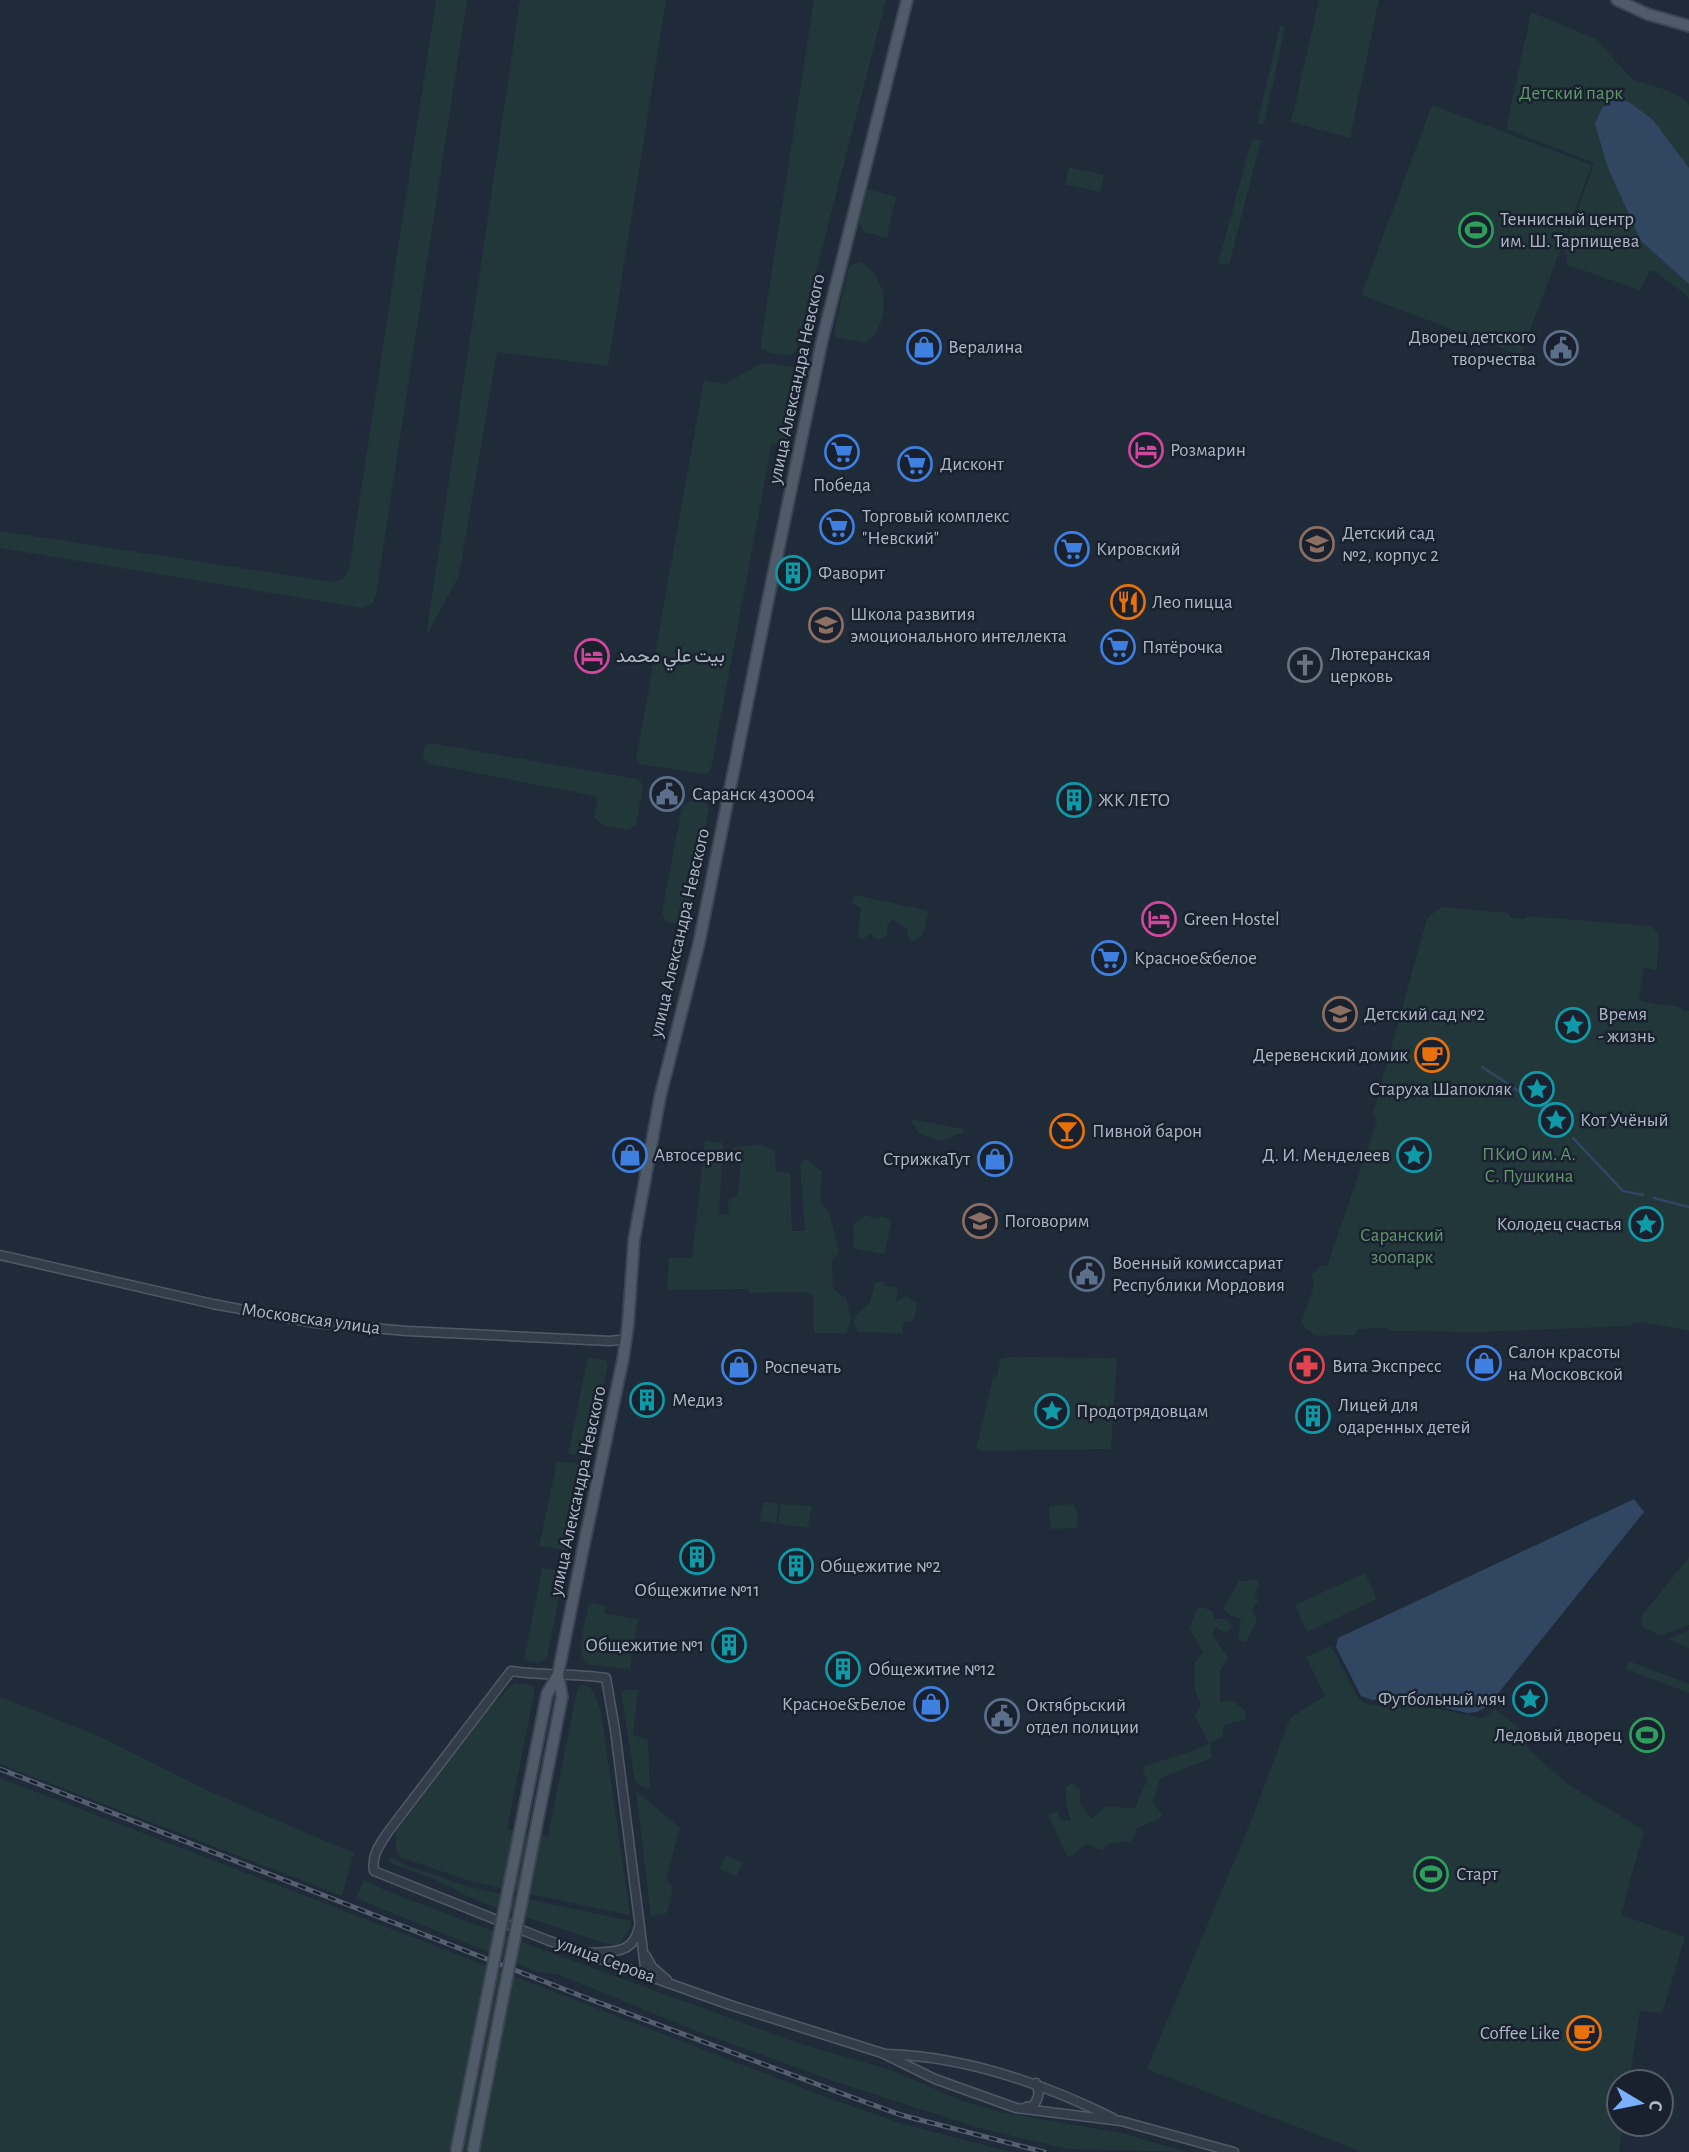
<svg xmlns="http://www.w3.org/2000/svg" width="1689" height="2152" font-family="'Alegreya Sans',Vazirmatn,sans-serif">
<rect width="100%" height="100%" fill="#1f2b39"/>
<g fill="#21373a">
<polygon points="436,0 467,0 376,595 373,603 361,608 0,548 0,531 333,582 343,579 349,569"/>
<polygon points="520,0 666,0 608,366 497,352 459,576 426,636"/>
<path d="M814,0H886L796,350L793,354C784,356 768,354 761,348V341Z"/>
<polygon points="1319,0 1379,0 1350,138 1291,122"/>
<polygon points="1531,12 1596,39 1632,79 1666,90 1685,100 1689,105 1689,300 1684,293 1654,271 1649,272 1640,290 1567,265 1567,255 1563,252 1594,163 1506,129"/>
<polygon points="1280,26 1285,27 1264,125 1257,124"/>
<polygon points="1432,105 1592,165 1521,355 1361,295"/>
<polygon points="1252,139 1261,140 1229,265 1218,263"/>
<polygon points="1069,167 1104,175 1100,192 1065,184"/>
<polygon points="867,189 897,197 894,204 887,238 864,232 859,224"/>
<path d="M861,262C889,278 892,322 866,343L836,337L834,332L849,266Z"/>
<polygon points="762,363 805,368 788,446 772,443 711,769 709,772 704,774 639,764 636,760 704,380 725,384"/>
<path d="M430,743L637,779L641,782L643,787L636,825L628,830C615,827 600,828 594,816L597,801L595,796L429,764L423,758L425,745Z"/>
<polygon points="690,801 705,802 709,809 687,919 679,924 666,922 662,912 682,806"/>
<polygon points="855,895 929,911 923,934 914,941 909,940 907,929 893,919 887,925 887,936 878,940 870,934 862,940 858,936 861,908 852,903"/>
<path d="M1442,907L1508,913L1511,918L1525,919L1527,916L1650,926L1659,934L1657,970L1644,967L1639,1000C1654,1006 1666,1003 1682,1008V1010L1689,1011V1331L1643,1322H1634L1630,1326L1481,1332L1389,1331L1388,1328L1358,1329L1355,1335L1315,1336L1309,1330H1306V1328L1301,1323L1314,1286L1312,1275L1321,1265L1327,1266L1377,1121L1373,1113L1426,922L1429,916Z"/>
<path d="M910,1119L964,1129L963,1134H956C944,1145 933,1138 919,1134Z"/>
<polygon points="705,1140 723,1143 719,1214 729,1214 728,1201 737,1195 741,1166 729,1158 733,1148 759,1144 775,1150 776,1172 790,1173 792,1231 805,1231 800,1165 805,1158 822,1171 820,1203 829,1212 839,1252 832,1261 833,1289 846,1298 851,1318 847,1333 814,1333 813,1296 807,1292 749,1293 748,1289 667,1290 669,1258 692,1258"/>
<polygon points="866,1215 876,1219 881,1216 892,1220 884,1254 854,1249 853,1224"/>
<polygon points="883,1281 884,1286 895,1287 898,1289 896,1302 907,1296 917,1303 916,1311 912,1322 903,1322 902,1333 858,1332 854,1324 856,1315 869,1304 875,1283"/>
<polygon points="1008,1357 1117,1358 1111,1449 983,1451 976,1449 993,1378 997,1376 1000,1359"/>
<polygon points="588,1358 605,1360 608,1364 588,1455 568,1454"/>
<polygon points="557,1461 585,1465 566,1550 539,1546"/>
<polygon points="763,1502 779,1504 776,1524 760,1521"/>
<polygon points="781,1504 812,1506 808,1528 778,1524"/>
<path d="M1072,1504C1078,1508 1080,1521 1076,1528L1051,1529L1049,1509L1051,1506Z"/>
<polygon points="1689,1557 1689,1625 1661,1636 1644,1628 1641,1621 1643,1614"/>
<polygon points="542,1568 564,1571 547,1658 538,1663 524,1660"/>
<polygon points="1365,1573 1377,1599 1307,1632 1295,1605"/>
<polygon points="1257,1580 1259,1586 1255,1594 1258,1601 1252,1610 1257,1621 1246,1642 1238,1639 1241,1619 1230,1615 1223,1608 1239,1581"/>
<path d="M589,1603L606,1606L605,1614L638,1619L630,1669L586,1664C575,1649 586,1621 589,1603Z"/>
<polygon points="1199,1606 1212,1611 1214,1619 1225,1619 1233,1626 1226,1633 1216,1627 1212,1634 1228,1658 1220,1671 1220,1702 1232,1700 1245,1711 1245,1720 1224,1725 1222,1737 1210,1743 1212,1758 1160,1778 1153,1803 1162,1814 1160,1819 1137,1828 1132,1841 1108,1844 1102,1850 1087,1844 1068,1858 1048,1815 1057,1811 1061,1820 1071,1821 1066,1803 1066,1787 1072,1783 1080,1789 1080,1804 1091,1819 1107,1807 1135,1808 1147,1780 1142,1767 1192,1751 1209,1743 1195,1716 1201,1704 1195,1689 1195,1663 1203,1652 1189,1628"/>
<polygon points="1689,1630 1689,1648 1668,1639"/>
<polygon points="1331,1646 1358,1698 1366,1704 1378,1706 1411,1703 1481,1718 1489,1715 1495,1709 1527,1734 1525,1740 1528,1749 1569,1785 1644,1830 1621,1915 1685,1937 1662,2013 1640,2011 1629,2082 1619,2082 1619,2124 1623,2124 1619,2152 1362,2152 1147,2069 1253,1816 1290,1718 1325,1696 1306,1657"/>
<polygon points="1629,1661 1689,1684 1689,1693 1626,1669"/>
<path d="M516,1683L530,1685L534,1688V1695L507,1829L548,1837L577,1689L582,1684C595,1687 597,1701 601,1712L630,1915L473,1882L400,1857L396,1848V1832L496,1699H499L509,1687Z"/>
<polygon points="625,1690 638,1690 633,1735 648,1740 650,1788 644,1788 635,1781 621,1692"/>
<polygon points="0,1697 101,1737 213,1793 354,1853 342,1896 0,1764"/>
<polygon points="0,1778 829,2098 900,2123 1011,2152 0,2152"/>
<polygon points="636,1791 680,1828 666,1879 673,1887 667,1913 651,1916"/>
<polygon points="726,1855 743,1863 736,1876 719,1869"/>
<polygon points="390,1857 408,1866 470,1887 631,1921 631,1926 619,1945 607,1944 492,1906 467,1896 434,1879 393,1864 389,1860"/>
<polygon points="364,1880 392,1893 541,1949 801,2044 891,2070 962,2101 1000,2112 1121,2133 1188,2152 1067,2149 979,2128 836,2082 691,2029 557,1974 537,1972 356,1898"/>
</g>
<g fill="#314661">
<polygon points="1615,98 1629,102 1653,120 1689,168 1689,284 1641,241 1608,168 1595,124 1602,108"/>
<polygon points="1546,1101 1558,1116 1556,1120 1544,1117 1537,1103"/>
<polygon points="1634,1499 1644,1512 1488,1706 1477,1712 1468,1713 1406,1699 1372,1700 1361,1696 1336,1647 1338,1638"/>
</g>
<g fill="none" stroke-linecap="round" stroke-linejoin="round">
<g stroke="#314661" stroke-width="2.5">
<polyline points="1482,1067 1537,1103"/>
<polyline points="1556,1120 1567,1131"/>
<polyline points="1573,1138 1623,1191 1643,1195"/>
<polyline points="1654,1198 1689,1207"/>
</g>
<g stroke="#505a67" stroke-width="11">
<g id="minor">
<polyline points="0,1255 213,1304 315,1323 407,1331 610,1341 627,1339"/>
<path d="M589,1953C613,1951 633,1955 639,1927"/>
<polyline points="646,1956 652,1967 667,1980"/>
<path d="M646,1975L615,1730L606,1678C574,1673 542,1676 511,1671L388,1832C380,1844 371,1856 374,1871L547,1940L730,2005L882,2053L935,2079L1016,2108L1121,2121L1234,2152"/>
<path d="M885,2054C965,2056 1042,2083 1113,2118"/>
<path d="M1026,2107L1033,2106C1039,2098 1040,2092 1036,2083"/>
</g>
</g>
<g stroke="#3c4552" stroke-width="14">
<g id="major">
<polyline points="1617,0 1647,14 1689,26"/>
<polyline points="523,1815 547,1694 558,1674 582,1554 623,1359 628,1325 634,1240 660,1097 699,943 771,585 822,341 907,0"/>
<polyline points="538,1818 562,1697 558,1674"/>
</g>
</g>
<use href="#minor" stroke="#333c49" stroke-width="8"/>
<use href="#major" stroke="#505b69" stroke-width="10"/>
<g stroke="#546070" stroke-width="5">
<polyline id="rail" points="0,1769 584,1997 846,2095 901,2115 1044,2152"/>
</g>
<use href="#rail" stroke="#18212d" stroke-width="2.5" stroke-dasharray="8" stroke-linecap="butt"/>
<g stroke="#3c4552" stroke-width="14" stroke-linecap="butt">
<g id="major-bridge">
<polyline points="456,2152 523,1815"/>
<polyline points="473,2152 538,1818"/>
</g>
</g>
<use href="#major-bridge" stroke="#505b69" stroke-width="10"/>
</g>
<defs>
<g id="stadium-ring" transform="scale(1.75)"><circle r="9.5" fill="#18212d" stroke="#2e9e5b" stroke-width="1.5"/><path d="M0-5a6.5 5 0 1 0 0 10a6.5 5 0 1 0 0-10ZM-3.5-1.8h7v3.6h-7Z" fill="#2e9e5b"/></g>
<g id="shop-ring" transform="scale(1.75)"><circle r="9.5" fill="#18212d" stroke="#3f7fe0" stroke-width="1.5"/><path d="M-5-2.5h2.3a2.7 3.5 0 0 1 5.4 0H5L5.5 6h-11ZM-1.5-2.5h3a1.5 2.3 0 0 0-3 0Z" fill="#3f7fe0"/></g>
<g id="civic-ring" transform="scale(1.75)"><circle r="9.5" fill="#18212d" stroke="#5c6f8a" stroke-width="1.5"/><path d="M-.6-6.5H3V-4.5H.6V-3L4-1V1h2V6H-6V1h2V-1L-.6-3ZM-1.2 2.5V6h2.4V2.5Z" fill="#5c6f8a"/></g>
<g id="hotel-ring" transform="scale(1.75)"><circle r="9.5" fill="#18212d" stroke="#d1479c" stroke-width="1.5"/><path d="M-6-4.5h1.5V1H6V5H4.5V3h-9V5H-6ZM-4 0a1.8 1.8 0 1 1 3.6 0ZM.5 0V-2.5h3Q6-2.5 6 0Z" fill="#d1479c"/></g>
<g id="supermarket-ring" transform="scale(1.75)"><circle r="9.5" fill="#18212d" stroke="#3f7fe0" stroke-width="1.5"/><path d="M-6-5.5h2.5l.6 2H6L4.5 2H-2.5L-4.4-4H-6ZM-1.5 3.2a1.3 1.3 0 1 0 .1 0ZM3 3.2a1.3 1.3 0 1 0 .1 0Z" fill="#3f7fe0"/></g>
<g id="school-ring" transform="scale(1.75)"><circle r="9.5" fill="#18212d" stroke="#8d6e63" stroke-width="1.5"/><path d="M0-5L7-2L0 1L-7-2ZM-4 1L0 2.5L4 1V4Q0 6-4 4Z" fill="#8d6e63"/></g>
<g id="building-ring" transform="scale(1.75)"><circle r="9.5" fill="#18212d" stroke="#0f9aa8" stroke-width="1.5"/><path d="M-4-6H4V6H1V3H-1V6H-4ZM-2.5-4.3h1.7v1.8h-1.7ZM.8-4.3h1.7v1.8H.8ZM-2.5-1h1.7V.8h-1.7ZM.8-1h1.7V.8H.8Z" fill="#0f9aa8"/></g>
<g id="restaurant-ring" transform="scale(1.75)"><circle r="9.5" fill="#18212d" stroke="#e8710a" stroke-width="1.5"/><path d="M-5-6h1v4h1v-4h1v4h1v-4h1v5L-1.5 .5V6h-2V.5L-5-1ZM5-6V6H3V1.5H1.5Q1.5-4 5-6Z" fill="#e8710a"/></g>
<g id="church-ring" transform="scale(1.75)"><circle r="9.5" fill="#18212d" stroke="#6b7280" stroke-width="1.5"/><path d="M-1.2-6h2.4v3.5h3.3v2.4h-3.3V6h-2.4V-.1h-3.3v-2.4h3.3Z" fill="#6b7280"/></g>
<g id="sight-ring" transform="scale(1.75)"><circle r="9.5" fill="#18212d" stroke="#0f9aa8" stroke-width="1.5"/><path d="M0-6L1.8-2.2L6-1.7L2.9 1.2L3.7 5.4L0 3.3L-3.7 5.4L-2.9 1.2L-6-1.7L-1.8-2.2Z" fill="#0f9aa8"/></g>
<g id="cafe-ring" transform="scale(1.75)"><circle r="9.5" fill="#18212d" stroke="#e8710a" stroke-width="1.5"/><path d="M-5.5-4.5H6V0H3Q3 3.5 0 3.5H-2.5Q-5.5 3.5-5.5 0ZM3-3.2v2h1.7v-2ZM-6 4.5H4V6H-6Z" fill="#e8710a"/></g>
<g id="bar-ring" transform="scale(1.75)"><circle r="9.5" fill="#18212d" stroke="#e8710a" stroke-width="1.5"/><path d="M-6-5H6L.8 .8V4.5H3.5V6h-7V4.5H-.8V.8Z" fill="#e8710a"/></g>
<g id="pharmacy-ring" transform="scale(1.75)"><circle r="9.5" fill="#18212d" stroke="#e0444e" stroke-width="1.5"/><path d="M-2-6h4v4h4v4h-4v4h-4v-4h-4v-4h4Z" fill="#e0444e"/></g>
</defs>
<g fill-rule="evenodd">
<use href="#stadium-ring" x="1476" y="230"/>
<use href="#shop-ring" x="924" y="347"/>
<use href="#civic-ring" x="1561" y="348"/>
<use href="#hotel-ring" x="1146" y="450"/>
<use href="#supermarket-ring" x="842" y="452"/>
<use href="#supermarket-ring" x="915" y="464"/>
<use href="#supermarket-ring" x="837" y="527"/>
<use href="#school-ring" x="1317" y="544"/>
<use href="#supermarket-ring" x="1072" y="549"/>
<use href="#building-ring" x="793" y="573"/>
<use href="#restaurant-ring" x="1128" y="602"/>
<use href="#school-ring" x="826" y="625"/>
<use href="#supermarket-ring" x="1118" y="647"/>
<use href="#hotel-ring" x="592" y="656"/>
<use href="#church-ring" x="1305" y="665"/>
<use href="#civic-ring" x="667" y="794"/>
<use href="#building-ring" x="1074" y="800"/>
<use href="#hotel-ring" x="1159" y="919"/>
<use href="#supermarket-ring" x="1109" y="958"/>
<use href="#school-ring" x="1340" y="1014"/>
<use href="#sight-ring" x="1573" y="1025"/>
<use href="#cafe-ring" x="1432" y="1055"/>
<use href="#sight-ring" x="1537" y="1089"/>
<use href="#sight-ring" x="1556" y="1120"/>
<use href="#bar-ring" x="1067" y="1131"/>
<use href="#shop-ring" x="630" y="1155"/>
<use href="#sight-ring" x="1414" y="1155"/>
<use href="#shop-ring" x="995" y="1159"/>
<use href="#school-ring" x="980" y="1221"/>
<use href="#sight-ring" x="1646" y="1224"/>
<use href="#civic-ring" x="1087" y="1274"/>
<use href="#shop-ring" x="1484" y="1363"/>
<use href="#pharmacy-ring" x="1307" y="1366"/>
<use href="#shop-ring" x="739" y="1367"/>
<use href="#building-ring" x="647" y="1400"/>
<use href="#sight-ring" x="1052" y="1411"/>
<use href="#building-ring" x="1313" y="1416"/>
<use href="#building-ring" x="697" y="1557"/>
<use href="#building-ring" x="796" y="1566"/>
<use href="#building-ring" x="729" y="1645"/>
<use href="#building-ring" x="843" y="1669"/>
<use href="#sight-ring" x="1530" y="1699"/>
<use href="#shop-ring" x="931" y="1704"/>
<use href="#civic-ring" x="1002" y="1716"/>
<use href="#stadium-ring" x="1647" y="1735"/>
<use href="#stadium-ring" x="1431" y="1874"/>
<use href="#cafe-ring" x="1584" y="2033"/>
</g>
<g text-anchor="middle" dominant-baseline="central" stroke-width="5" stroke-linejoin="round" paint-order="stroke">
<g font-size="19" fill="#63976e" stroke="#18212d">
<text x="1571" y="93">Детский парк</text>
<text x="1529" y="1154">ПКиО им. А.<tspan x="1529" dy="22">С. Пушкина</tspan></text>
<text x="1402" y="1235">Саранский<tspan x="1402" dy="22">зоопарк</tspan></text>
</g>
<g font-size="19" fill="#adb7c6" stroke="#18212d" text-anchor="start">
<text x="1500" y="219">Теннисный центр<tspan x="1500" dy="22">им. Ш. Тарпищева</tspan></text>
<text x="1536" y="337" text-anchor="end">Дворец детского<tspan x="1536" dy="22">творчества</tspan></text>
<text x="948" y="347">Вералина</text>
<text x="1170" y="450">Розмарин</text>
<text x="940" y="464">Дисконт</text>
<text x="842" y="485" text-anchor="middle">Победа</text>
<text x="862" y="516">Торговый комплекс<tspan x="862" dy="22">"Невский"</tspan></text>
<text x="1342" y="533">Детский сад<tspan x="1342" dy="22">№2, корпус 2</tspan></text>
<text x="1096" y="549">Кировский</text>
<text x="818" y="573">Фаворит</text>
<text x="1152" y="602">Лео пицца</text>
<text x="850" y="614">Школа развития<tspan x="850" dy="22">эмоционального интеллекта</tspan></text>
<text x="1142" y="647">Пятёрочка</text>
<text x="1330" y="654">Лютеранская<tspan x="1330" dy="22">церковь</tspan></text>
<text x="616" y="656">بيت علي محمد</text>
<text x="692" y="794">Саранск 430004</text>
<text x="1098" y="800">ЖК ЛЕТО</text>
<text x="1184" y="919">Green Hostel</text>
<text x="1134" y="958">Красное&amp;белое</text>
<text x="1364" y="1014">Детский сад №2</text>
<text x="1598" y="1014">Время<tspan x="1598" dy="22">- жизнь</tspan></text>
<text x="1408" y="1055" text-anchor="end">Деревенский домик</text>
<text x="1512" y="1089" text-anchor="end">Старуха Шапокляк</text>
<text x="1580" y="1120">Кот Учёный</text>
<text x="1092" y="1131">Пивной барон</text>
<text x="654" y="1155">Автосервис</text>
<text x="1390" y="1155" text-anchor="end">Д. И. Менделеев</text>
<text x="970" y="1159" text-anchor="end">СтрижкаТут</text>
<text x="1004" y="1221">Поговорим</text>
<text x="1622" y="1224" text-anchor="end">Колодец счастья</text>
<text x="1112" y="1263">Военный комиссариат<tspan x="1112" dy="22">Республики Мордовия</tspan></text>
<text x="1508" y="1352">Салон красоты<tspan x="1508" dy="22">на Московской</tspan></text>
<text x="1332" y="1366">Вита Экспресс</text>
<text x="764" y="1367">Роспечать</text>
<text x="672" y="1400">Медиз</text>
<text x="1338" y="1405">Лицей для<tspan x="1338" dy="22">одаренных детей</tspan></text>
<text x="1076" y="1411">Продотрядовцам</text>
<text x="820" y="1566">Общежитие №2</text>
<text x="697" y="1590" text-anchor="middle">Общежитие №11</text>
<text x="704" y="1645" text-anchor="end">Общежитие №1</text>
<text x="868" y="1669">Общежитие №12</text>
<text x="1506" y="1699" text-anchor="end">Футбольный мяч</text>
<text x="906" y="1704" text-anchor="end">Красное&amp;Белое</text>
<text x="1026" y="1705">Октябрьский<tspan x="1026" dy="22">отдел полиции</tspan></text>
<text x="1622" y="1735" text-anchor="end">Ледовый дворец</text>
<text x="1456" y="1874">Старт</text>
<text x="1560" y="2033" text-anchor="end">Coffee Like</text>
</g>
<g font-size="19" fill="#adb7c6" stroke="#18212d">
<text transform="translate(797 379) rotate(-78)">улица Александра Невского</text>
<text transform="translate(680 933) rotate(-77)">улица Александра Невского</text>
<text transform="translate(311 1319) rotate(8)">Московская улица</text>
<text transform="translate(578 1491) rotate(-78)">улица Александра Невского</text>
<text transform="translate(606 1960) rotate(20)">улица Серова</text>
</g>
</g>
<g transform="translate(1640 2103) rotate(100)"><circle r="33" fill="#18212d" stroke="#545d6a" stroke-width="2"/>
<path d="M0-5L12 26L0 18L-12 26Z" fill="#7ab0fe"/>
<text y="-10" font-size="19" font-weight="bold" text-anchor="middle" fill="#adb7c6">С</text>
</g>
</svg>
